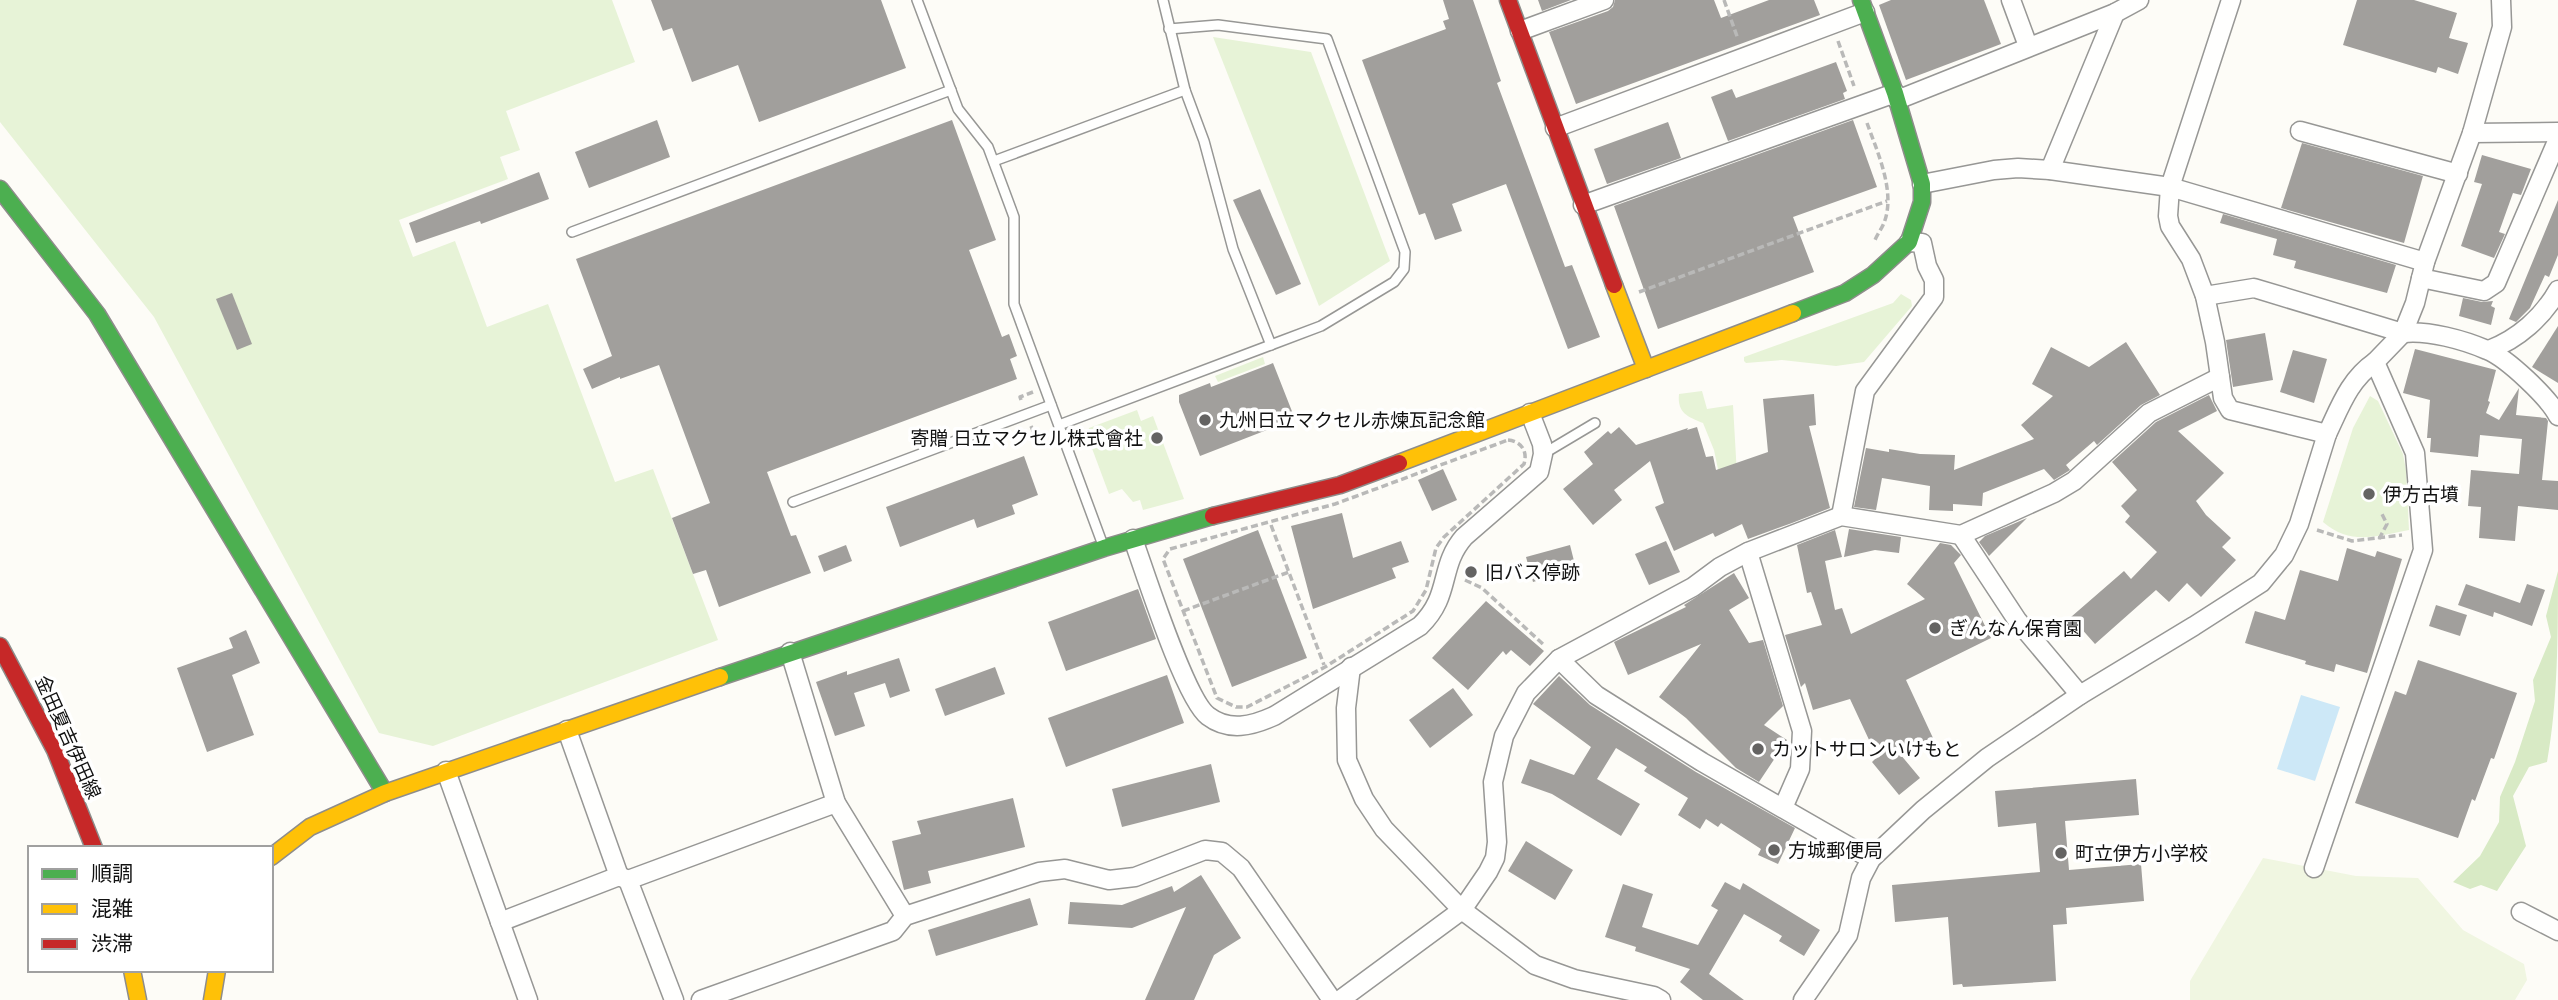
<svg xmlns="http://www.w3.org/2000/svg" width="2558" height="1000" font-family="'Times New Roman','Noto Sans JP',serif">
<rect width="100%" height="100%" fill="#fdfcf7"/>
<g fill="#e7f3d7">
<polygon points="0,0 612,0 635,62 506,111 520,150 500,157 508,179 399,220 413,257 455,241 487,327 548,304 615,482 653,469 718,640 433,746 379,733 154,317 0,122"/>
<polygon points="1213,37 1311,52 1390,261 1319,306"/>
<polygon points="1901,294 1911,300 1912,306 1864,362 1836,366 1782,360 1746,363 1744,361 1744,357 1893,303"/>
<polygon points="1263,357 1265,364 1218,382 1215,376"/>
<path d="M1702,391L1707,409L1733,405L1737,475L1720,479L1714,450L1703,423C1688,417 1677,413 1679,394Z"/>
<path d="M2370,396L2378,401L2403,454L2406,470L2409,530C2376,536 2351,546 2323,522L2353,428Z"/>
<polygon points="1137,410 1141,421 1153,416 1184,499 1143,510 1140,500 1133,502 1122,489 1109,494 1087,435 1089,428"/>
</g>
<path fill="#d8eac5" d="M2558,571C2558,634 2558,702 2547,762L2529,767L2513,796L2526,846L2497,891L2481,885L2470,889L2453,882L2480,856L2499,822L2500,797L2515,762L2535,701L2533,680L2551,637L2546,616Z"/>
<polygon fill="#f0f6e1" points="2263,858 2356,876 2418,878 2463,930 2524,964 2527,980 2515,1000 2190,1000 2190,981"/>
<polygon fill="#cde8f7" points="2301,695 2340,707 2315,781 2277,769"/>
<g fill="#a19f9c">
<polygon points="651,0 881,0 906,68 759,122 738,65 692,82 672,28 663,31"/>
<polygon points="1443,0 1473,0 1501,81 1497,83 1565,267 1572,265 1600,337 1568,349 1506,184 1452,204 1462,231 1435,240 1425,213 1419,215 1362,60 1446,29 1443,21 1449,19"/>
<polygon points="1538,0 1571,0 1542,11"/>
<polygon points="1615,0 1714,0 1721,18 1769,0 1814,0 1820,15 1576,104 1549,32 1608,11 1613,7"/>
<polygon points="1891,0 1984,0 2001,44 1906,80 1879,5"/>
<polygon points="2357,0 2414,0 2457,13 2449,38 2468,43 2458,74 2438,67 2436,73 2343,45"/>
<polygon points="1836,62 1847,91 1843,93 1845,99 1728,141 1711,97 1732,89 1736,98"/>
<polygon points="657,120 670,157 589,188 575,152"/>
<polygon points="952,120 996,240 969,250 1002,337 1009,334 1017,356 1010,359 1017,379 767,472 791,536 796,535 811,573 719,607 706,570 693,574 672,518 710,503 659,365 620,379 620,377 592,389 583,369 612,356 576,259"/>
<polygon points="1853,120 1877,187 1793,217 1814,272 1658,329 1614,206"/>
<polygon points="1668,122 1681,158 1607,184 1594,149"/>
<polygon points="2302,143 2423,176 2404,243 2281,208"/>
<polygon points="2482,155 2531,169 2521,195 2513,193 2499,232 2505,234 2494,258 2461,246 2482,184 2474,182"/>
<polygon points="539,172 549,199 481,224 480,221 416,243 409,223"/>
<polygon points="1260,189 1301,284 1276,295 1233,200"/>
<polygon points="2558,200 2558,255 2549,277 2545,275 2530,308 2516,322 2509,319"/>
<polygon points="2223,214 2396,265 2387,293 2294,268 2296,261 2273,255 2277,239 2220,223"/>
<polygon points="232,293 252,344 237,350 216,299"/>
<polygon points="2463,298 2482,302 2493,301 2491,306 2495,308 2491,325 2459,316"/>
<polygon points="2558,326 2558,383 2532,367"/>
<polygon points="2265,333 2273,380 2233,387 2226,340"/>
<polygon points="2126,342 2160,395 2141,405 2097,445 2094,441 2066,465 2070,470 2067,472 2054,480 2044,469 1983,493 1982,506 1953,504 1953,511 1929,510 1930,486 1882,478 1876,510 1854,507 1866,448 1889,452 1889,449 1920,454 1955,455 1954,470 2034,439 2021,425 2053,396 2032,384 2051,347 2089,367"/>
<polygon points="2415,349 2496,370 2488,401 2490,402 2486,413 2499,420 2519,388 2516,415 2546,418 2548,421 2542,480 2558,481 2558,510 2518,506 2515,541 2479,538 2481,507 2468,506 2471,470 2519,474 2522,439 2480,435 2478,457 2430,452 2431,438 2427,438 2430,400 2403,393"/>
<polygon points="2293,350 2327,359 2314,403 2280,392"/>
<polygon points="1273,363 1295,419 1200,456 1179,402 1179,395 1210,383 1211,387"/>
<polygon points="1814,394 1816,425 1809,426 1830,508 1792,523 1748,539 1742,524 1715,537 1713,533 1674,551 1655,507 1664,503 1650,461 1614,490 1622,500 1593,525 1563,489 1593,464 1584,452 1608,431 1611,434 1619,427 1636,445 1688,428 1687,430 1697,427 1706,457 1713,456 1716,470 1768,452 1763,399"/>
<polygon points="2209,395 2217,411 2178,431 2224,473 2196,501 2206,515 2231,538 2222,547 2236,560 2201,597 2187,583 2169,602 2156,590 2095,644 2071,617 2124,571 2131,579 2157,552 2125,522 2130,516 2121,506 2137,490 2112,462 2156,422"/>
<polygon points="1024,456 1038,495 1012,505 1015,514 977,528 974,519 900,547 886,507"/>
<polygon points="1443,469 1457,500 1432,511 1418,480"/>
<polygon points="1342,513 1353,558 1401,541 1409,562 1392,568 1396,578 1313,609 1291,526"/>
<polygon points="2027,518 1989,556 1987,553 1979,542 1985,536"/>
<polygon points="1849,529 1901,537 1899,553 1875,550 1844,557"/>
<polygon points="1258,530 1307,658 1232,687 1183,559"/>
<polygon points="1835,530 1842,557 1825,561 1835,610 1842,608 1851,634 1925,599 1907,584 1940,543 1951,545 1961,555 1954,563 1991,638 1906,680 1933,738 1900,754 1920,778 1899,795 1872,762 1877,757 1850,699 1813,710 1805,683 1801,687 1785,635 1822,625 1811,592 1807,593 1797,545"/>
<polygon points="1666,541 1680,572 1649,585 1635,554"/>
<polygon points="846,545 852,561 824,572 818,556"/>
<polygon points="1570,545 1576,569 1533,582 1526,557"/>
<polygon points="2347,548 2375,557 2377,551 2402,559 2367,673 2336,664 2334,672 2305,664 2306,661 2245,643 2255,611 2285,620 2300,570 2338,581"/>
<polygon points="1734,573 1749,598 1729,610 1749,643 1763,640 1783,706 1764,725 1787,740 1759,782 1736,768 1686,718 1659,697 1701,644 1628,675 1614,642 1686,607 1684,605"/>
<polygon points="2466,584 2520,603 2527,584 2545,590 2532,626 2494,612 2493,617 2458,605"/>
<polygon points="1138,589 1156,639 1066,671 1048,622"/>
<polygon points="1486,601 1544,651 1530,666 1511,650 1506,655 1503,651 1468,690 1432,658"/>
<polygon points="2436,605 2467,615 2460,636 2429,626"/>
<polygon points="246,630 260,663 232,675 254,735 207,752 177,668 233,648 229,638"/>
<polygon points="899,658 910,691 890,698 885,683 854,693 865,726 835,736 816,682 847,671 847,675"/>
<polygon points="2418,660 2517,693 2494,759 2491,758 2475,801 2472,799 2458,838 2355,803 2395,691 2406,695"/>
<polygon points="995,667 1005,694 945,716 935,689"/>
<polygon points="1167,675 1184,723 1066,767 1048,718"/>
<polygon points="1559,676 1590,705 1696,772 1795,828 1778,864 1758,855 1761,849 1721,823 1718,827 1706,819 1700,829 1678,815 1688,798 1644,771 1647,767 1616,748 1597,779 1640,804 1621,836 1552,794 1521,783 1530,759 1574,775 1591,747 1533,704"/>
<polygon points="1453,688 1473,715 1430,748 1409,720"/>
<polygon points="1211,764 1220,802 1122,827 1112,789"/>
<polygon points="2136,779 2139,815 2065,821 2069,870 2141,864 2144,901 2066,908 2067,924 2053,925 2056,981 1963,987 1962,984 1953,985 1948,917 1895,922 1892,885 2040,872 2036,823 1998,827 1995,791"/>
<polygon points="1013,798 1025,847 928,871 931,883 904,890 892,841 921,834 917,821"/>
<polygon points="1526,841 1573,870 1555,900 1508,871"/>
<polygon points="1201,875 1241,938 1214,955 1194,1000 1145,1000 1186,907 1132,928 1068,924 1070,902 1122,905 1172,886 1174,892"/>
<polygon points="1725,882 1740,890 1743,883 1820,930 1804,956 1779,941 1782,936 1744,914 1709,974 1744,1000 1703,1000 1680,982 1690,969 1635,951 1636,947 1605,937 1623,884 1653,894 1642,927 1698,945 1718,910 1711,906"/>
<polygon points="1030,898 1038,925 936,956 928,930"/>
</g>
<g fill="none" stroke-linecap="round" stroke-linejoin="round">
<g stroke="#979795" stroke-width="12">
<g id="lane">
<polyline points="917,0 958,109 988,147 1014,217 1014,304 1104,548"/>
<polyline points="1163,0 1185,90 1204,141 1233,249 1271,345"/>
<polyline points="994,161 1185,90"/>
<polyline points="572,232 951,90"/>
<polyline points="1059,425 1321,326 1394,282 1404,269 1405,252 1327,39 1218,25 1169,29"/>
<polyline points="1543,454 1595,423"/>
<polyline points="793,502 1051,405"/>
</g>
</g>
<g stroke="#979795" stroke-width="21">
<g id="street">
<polyline points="2011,0 2028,46"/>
<polyline points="1520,31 1604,0"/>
<polyline points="1897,100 2115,13 2139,0"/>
<polyline points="1555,128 1865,12"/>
<polyline points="2300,131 2458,174"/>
<polyline points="2472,133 2558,132"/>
<polyline points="2050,170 2115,13"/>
<polyline points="1922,184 1994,170 2018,168 2050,170 2170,187 2425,262"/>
<polyline points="1583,205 1895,93"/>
<polyline points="2421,278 2484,291 2496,283 2558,139"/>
<path d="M2205,296L2254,288L2403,333C2428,330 2464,340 2487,350C2507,358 2549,398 2558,416"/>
<path d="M2489,350C2518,339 2543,317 2558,290"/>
<path d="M2327,434C2340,407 2349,380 2375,362"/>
<polyline points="1841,516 1865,391 1934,297 1934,280 1927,266 1922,243 1909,242"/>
<polyline points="1961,535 2017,620 2080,695"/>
<path d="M1133,539C1145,572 1185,699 1208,716C1229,732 1252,726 1274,716L1420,626C1452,595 1438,567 1464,537L1539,472L1543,454L1542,444L1530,413"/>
<polyline points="1748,552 1802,731 1800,769 1783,808"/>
<polyline points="790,652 836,803 905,916"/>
<polyline points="1559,659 1596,695 1702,762 1871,859"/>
<polyline points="1351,667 1346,708 1347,760 1364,799 1384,829 1462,910 1535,965 1574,979 1654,996 1661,1000"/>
<polyline points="567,730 619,876"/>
<polyline points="446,771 528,1000"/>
<polyline points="2314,868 2423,550 2415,453 2375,362 2403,333 2415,303 2425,262 2472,133 2502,27 2501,0"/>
<polyline points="2521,912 2558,931"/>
<polyline points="500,922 619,876 628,880"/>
<polyline points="674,1000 628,880 836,803"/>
<polyline points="701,1000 893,931 905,916 1039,872 1065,869 1109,880 1135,877 1205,850 1222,852 1241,868 1332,1000"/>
<polyline points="1340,1000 1462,910 1488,872 1495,858 1497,842 1493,782 1504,736 1526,693 1559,659 1693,587 1720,567 1748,552 1841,516 1961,535 2054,493 2074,481 2149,413 2220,377"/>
<polyline points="1803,1000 1848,935 1861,878 1871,859 1923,810 1987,758 2080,695 2194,626 2261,583 2284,555 2299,524 2327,434 2230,410 2223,398 2215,342 2205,296 2191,259 2170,226 2168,216 2170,187 2231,0"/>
</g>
</g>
<g stroke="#8e8d8b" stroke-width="19">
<g id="fast">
<polyline points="0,189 97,314 385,793"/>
<polyline points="1793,313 1845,293 1873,275 1909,242 1922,202 1922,184 1895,93 1861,0"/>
<polyline points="720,677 1104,548 1213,516"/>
</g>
</g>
<g stroke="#8e8d8b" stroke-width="19">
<g id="slow">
<polyline points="1614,285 1646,369"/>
<polyline points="1399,463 1793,313"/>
<polyline points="271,857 310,827 385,793 720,677"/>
<polyline points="132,970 138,1000"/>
<polyline points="212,1000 217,970"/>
</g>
</g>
<g stroke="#8e8d8b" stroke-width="19">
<g id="jam">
<polyline points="1508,0 1614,285"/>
<polyline points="1213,516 1340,485 1399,463"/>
<polyline points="0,646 55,750 94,848"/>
</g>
</g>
<g stroke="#b9b9b8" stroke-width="3.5" stroke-dasharray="7 3.5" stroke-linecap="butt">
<polyline points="1724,0 1738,39"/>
<polyline points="1838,41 1854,86"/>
<path d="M1867,123C1877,151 1895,190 1885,220C1883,227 1878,233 1875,240"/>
<polyline points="1639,292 1887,201"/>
<polyline points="1021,400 1020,397 1033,392"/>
<polyline points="1031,426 1036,438"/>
<path d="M1508,440C1521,441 1528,451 1524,464L1444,537L1436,548L1426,590L1413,611L1325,667L1247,707H1236L1217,698L1163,559L1170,549L1335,504Z"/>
<polyline points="1271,525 1324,665"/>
<polyline points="2317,530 2352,541 2402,535"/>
<polyline points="2379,539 2387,524 2382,514"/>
<polyline points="1465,580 1482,588 1545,646"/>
<polyline points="1183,611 1289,572"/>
</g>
<use href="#lane" stroke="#fffffe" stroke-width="9"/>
<use href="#street" stroke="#fffffe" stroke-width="18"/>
<use href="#fast" stroke="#4caf50" stroke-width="16"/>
<use href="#slow" stroke="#ffc107" stroke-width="16"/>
<use href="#jam" stroke="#c62828" stroke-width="16"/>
</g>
<g fill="#646362" stroke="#fff" stroke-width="2.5">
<circle cx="1205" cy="420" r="7"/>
<circle cx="1157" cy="438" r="7"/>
<circle cx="2369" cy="494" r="7"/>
<circle cx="1471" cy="572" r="7"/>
<circle cx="1935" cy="628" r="7"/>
<circle cx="1758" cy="749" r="7"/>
<circle cx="1774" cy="850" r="7"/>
<circle cx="2061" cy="853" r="7"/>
</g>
<g text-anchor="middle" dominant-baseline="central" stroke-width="7" stroke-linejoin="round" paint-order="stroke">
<g font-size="19" fill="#111" stroke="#fff" text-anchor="start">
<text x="1219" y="420">九州日立マクセル赤煉瓦記念館</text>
<text x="1143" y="438" text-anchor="end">寄贈 日立マクセル株式會社</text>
<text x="2383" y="494">伊方古墳</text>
<text x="1485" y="572">旧バス停跡</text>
<text x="1949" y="628">ぎんなん保育園</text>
<text x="1772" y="749">カットサロンいけもと</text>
<text x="1788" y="850">方城郵便局</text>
<text x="2075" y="853">町立伊方小学校</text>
</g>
<g font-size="19" fill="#111" stroke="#fff">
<text transform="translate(68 737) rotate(66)">金田夏吉伊田線</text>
</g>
</g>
<rect x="28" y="846" width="245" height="126" fill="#ffffff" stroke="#a0a0a0" stroke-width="2"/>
<rect x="42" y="869" width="35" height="10" fill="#4caf50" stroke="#a0a0a0" stroke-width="2"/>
<text x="91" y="881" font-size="21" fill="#111111">順調</text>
<rect x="42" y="904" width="35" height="10" fill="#ffc107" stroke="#a0a0a0" stroke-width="2"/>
<text x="91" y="916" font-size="21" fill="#111111">混雑</text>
<rect x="42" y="939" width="35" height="10" fill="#c62828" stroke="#a0a0a0" stroke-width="2"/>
<text x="91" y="951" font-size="21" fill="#111111">渋滞</text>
</svg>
